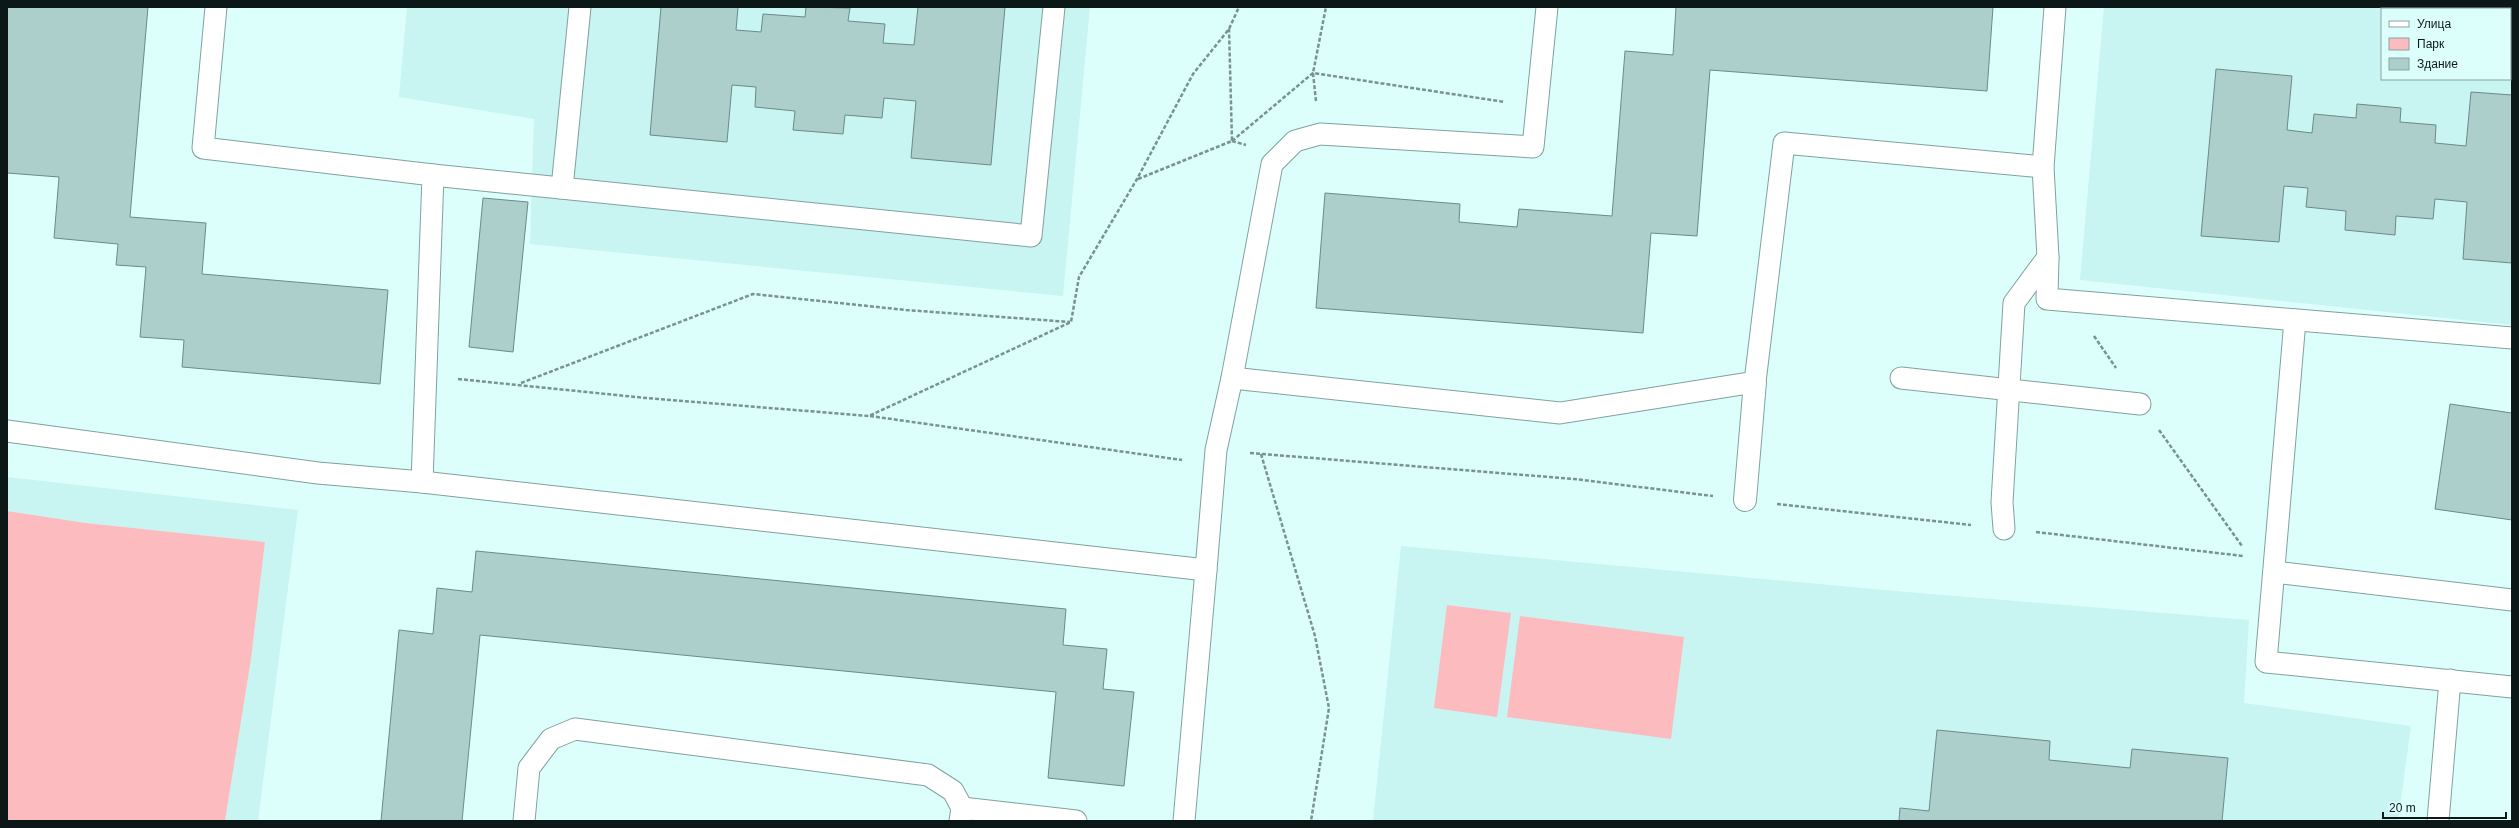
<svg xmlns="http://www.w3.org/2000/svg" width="2519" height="828" font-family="Helvetica,sans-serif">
<rect width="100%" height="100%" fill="#dcfffc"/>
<g fill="#c8f4f2" fill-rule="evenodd">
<polygon points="407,7 1090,7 1063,296 530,244 534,119 399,97"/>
<path d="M2104,7H2512V325L2080,280ZM2382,9H2510V79H2382Z"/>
<polygon points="7,477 298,510 258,821 225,821 251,659 265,542 86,523 7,511"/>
<polygon points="1401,546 1906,592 2249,620 2244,703 2411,726 2398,821 1373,821"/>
</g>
<g fill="#fcbbbf">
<polygon points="7,511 86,523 265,542 251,659 225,821 7,821"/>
<polygon points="1447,605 1511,613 1497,717 1434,708"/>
<polygon points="1520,616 1684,637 1671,739 1507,717"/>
</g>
<g fill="#adcfcc" stroke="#6b8a88">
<polygon points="7,7 148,7 130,217 206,223 202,274 388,290 380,384 182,367 184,340 140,337 146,267 116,265 118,244 54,238 59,177 7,173"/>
<polygon points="661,7 738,7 736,30 761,32 763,14 805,17 806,7 850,8 848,21 885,24 883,43 914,45 918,7 1005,7 991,165 911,158 916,101 884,98 882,118 845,115 843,134 793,130 795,111 755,107 756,87 732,85 727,142 650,135"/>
<polygon points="1676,7 1993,7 1987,91 1710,70 1697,236 1651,233 1643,333 1316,308 1325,193 1460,204 1459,222 1517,227 1519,209 1612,216 1625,51 1673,55"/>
<polygon points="2216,69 2292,76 2287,130 2312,133 2314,114 2356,118 2357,104 2401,108 2400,122 2436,125 2435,143 2466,146 2471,92 2512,95 2512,263 2463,259 2467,202 2435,199 2433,219 2396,216 2395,235 2345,230 2346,211 2306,207 2308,188 2284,186 2279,242 2201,236"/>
<polygon points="483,198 528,202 513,352 469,347"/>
<polygon points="2450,404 2512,413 2512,520 2435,509"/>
<polygon points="476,551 1066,609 1063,645 1107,649 1103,689 1134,692 1124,786 1048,778 1056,692 480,635 462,821 381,821 399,630 433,634 437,588 472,592"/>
<polygon points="1937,730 2050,741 2049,760 2130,768 2132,749 2228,758 2222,821 1899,821 1900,808 1929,811"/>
</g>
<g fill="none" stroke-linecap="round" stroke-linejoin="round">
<g stroke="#81a19f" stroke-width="23">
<g id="service">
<polyline points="216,7 203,148 433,175 422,482"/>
<polyline points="2055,7 2043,167 2048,257 2047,299 2512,338"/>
<polyline points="433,175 1031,236 1054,7"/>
<polyline points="562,188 580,7"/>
<polyline points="2295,320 2266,662 2512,687"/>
<polyline points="1232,378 1560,413 1755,382 1784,143 2043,167"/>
<polyline points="1901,378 2140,404"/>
<polyline points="7,431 318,473 422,482 1206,570 1216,450 1232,378 1272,164 1295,141 1320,134 1533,147 1547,7"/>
<polyline points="2004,529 2002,502 2014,303 2048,257"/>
<polyline points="2274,572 2512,600"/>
<polyline points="524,821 529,768 551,739 575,729 928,775 953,791 962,808"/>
<polyline points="960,821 962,808 1076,821"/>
<polyline points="1184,821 1206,570"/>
<polyline points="2438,821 2450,680"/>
</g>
</g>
<g stroke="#81a19f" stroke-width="24">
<polyline id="minor" points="1745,500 1755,382"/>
</g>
<g stroke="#7a9290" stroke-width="2.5" stroke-dasharray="4 2" stroke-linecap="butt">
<polyline points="1316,101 1313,73 1326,7"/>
<polyline points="1232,141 1313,73 1505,102"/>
<polyline points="1232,141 1246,145"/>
<polyline points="1138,179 1232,141 1229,29"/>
<polyline points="2094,336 2116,368"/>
<polyline points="458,379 646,398 869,416 1071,322 1079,277 1137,179 1193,74 1229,29 1239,7"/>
<polyline points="521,383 753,294 906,310 1070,322"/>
<polyline points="870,416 1182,460"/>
<polyline points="2159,430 2242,546"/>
<polyline points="1250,453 1574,479 1713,496"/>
<polyline points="1261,454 1315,636 1329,708 1311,821"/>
<polyline points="1777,504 1971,525"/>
<polyline points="2036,532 2243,556"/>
</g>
<use href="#service" stroke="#fff" stroke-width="21"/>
<use href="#minor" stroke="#fff" stroke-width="22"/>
</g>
<rect width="2519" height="828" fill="none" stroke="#0c1817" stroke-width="16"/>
<rect x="2381" y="8" width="130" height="72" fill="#dcfffc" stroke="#89a3a0"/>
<rect x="2389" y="21" width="20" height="6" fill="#ffffff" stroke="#89a3a0"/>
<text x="2417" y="28" font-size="12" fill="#0c1817">Улица</text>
<rect x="2389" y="38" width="20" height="12" fill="#fcbbbf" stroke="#89a3a0"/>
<text x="2417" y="48" font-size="12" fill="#0c1817">Парк</text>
<rect x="2389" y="58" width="20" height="12" fill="#adcfcc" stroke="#89a3a0"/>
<text x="2417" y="68" font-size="12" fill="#0c1817">Здание</text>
<path d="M2383 812v6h123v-6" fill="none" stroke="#0c1817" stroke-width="2"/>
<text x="2389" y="812" font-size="12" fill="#0c1817" stroke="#dcfffc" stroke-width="3" paint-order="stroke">20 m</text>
</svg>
